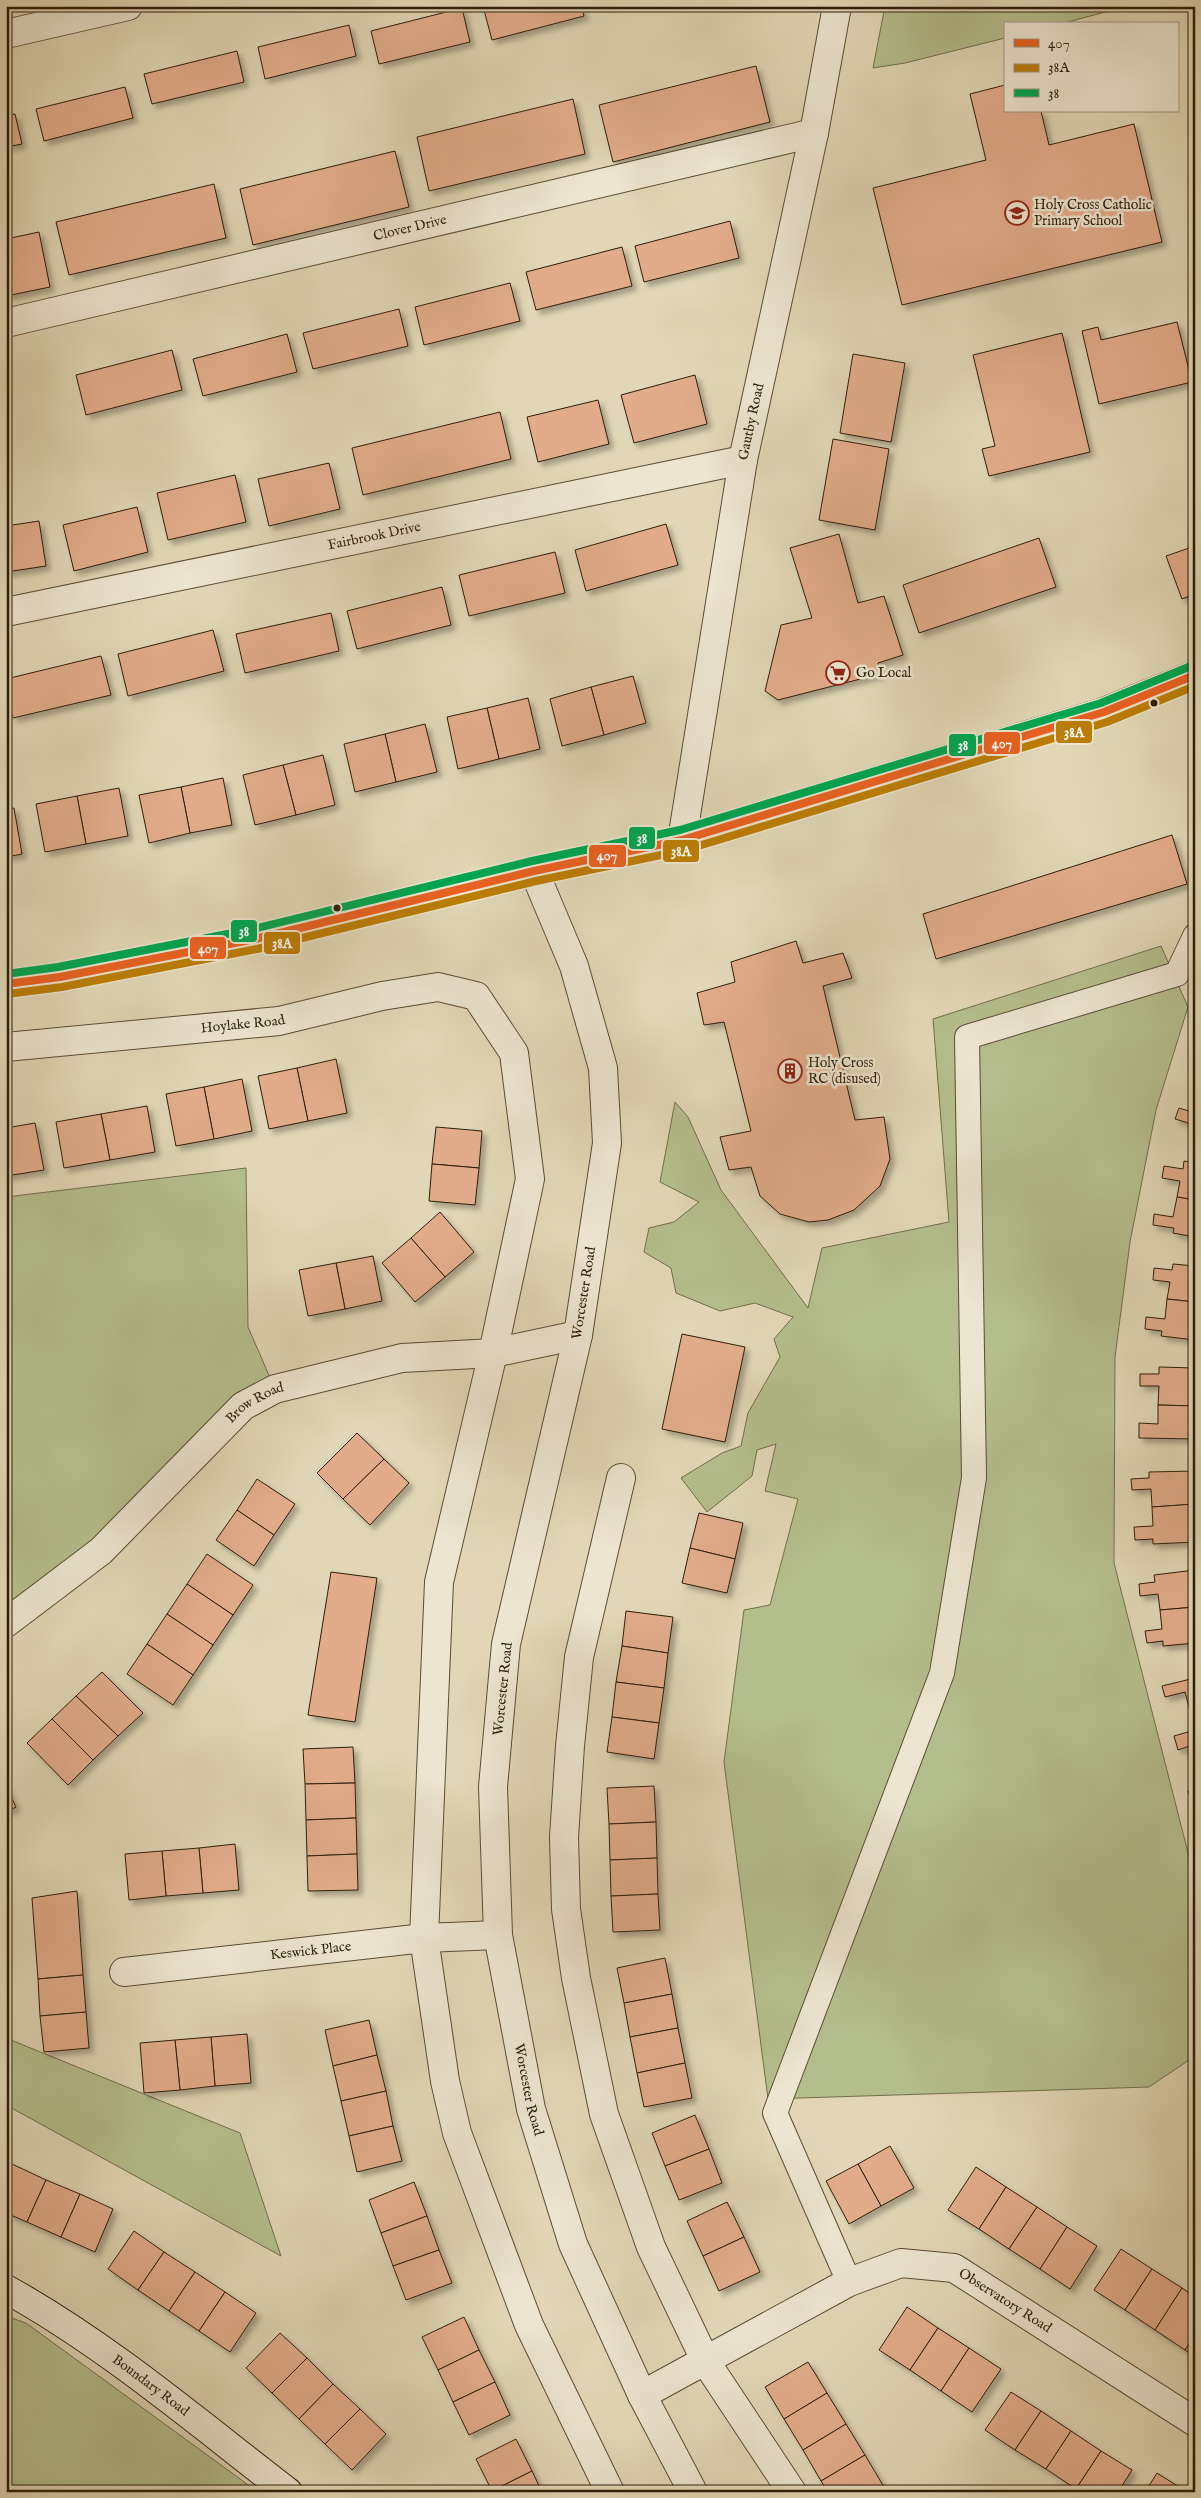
<svg xmlns="http://www.w3.org/2000/svg" width="1201" height="2498" font-family="'IM FELL English',serif">
<defs>
<filter id="shadow"><feDropShadow dx="4.5" dy="4.5" stdDeviation="2.5" flood-color="#0004"/></filter>
</defs>
<rect width="100%" height="100%" fill="#e1d7b6"/>
<filter id="stains"><feTurbulence type="fractalNoise" baseFrequency=".004" numOctaves="4"/><feColorMatrix values="0 0 0 0 .2 0 0 0 0 .09 0 0 0 0 .02 0 0 0 .5 -.17"/></filter>
<radialGradient id="worn" r=".72"><stop offset=".6" stop-color="#630" stop-opacity="0"/><stop offset="1" stop-color="#630" stop-opacity=".3"/></radialGradient>
<g fill="#b4be8c" stroke="#716e4b">
<polygon points="885,6 1116,6 1117,9 1060,24 1005,24 1005,38 905,63 873,68"/>
<polygon points="1161,946 1188,1007 1156,1110 1130,1242 1115,1357 1114,1563 1195,1880 1195,2056 1149,2087 768,2099 724,1762 744,1610 770,1605 798,1499 765,1491 776,1444 757,1450 752,1476 707,1512 681,1478 722,1453 741,1446 748,1413 780,1357 774,1339 793,1317 755,1303 720,1311 676,1293 671,1268 644,1252 649,1228 674,1222 699,1202 660,1182 675,1102 688,1117 721,1190 808,1308 822,1248 949,1222 933,1019"/>
<polygon points="246,1168 248,1327 275,1389 6,1623 6,1197"/>
<polygon points="6,2038 240,2133 281,2256 6,2105"/>
<polygon points="6,2316 26,2323 258,2492 6,2492"/>
</g>
<g fill="#e2ac8a" stroke="#2e1d0a" filter="url(#shadow)">
<polygon points="483,6 581,6 584,16 492,40"/>
<polygon points="462,8 470,42 379,64 371,31"/>
<polygon points="349,25 356,56 265,79 258,47"/>
<polygon points="237,51 244,82 152,104 144,74"/>
<polygon points="756,66 770,122 613,162 599,105"/>
<polygon points="1005,85 1005,111 1041,111 1049,145 1134,124 1162,242 902,305 873,188 986,160 970,94"/>
<polygon points="125,87 133,118 44,141 36,109"/>
<polygon points="573,99 585,154 429,191 417,137"/>
<polygon points="15,114 22,144 6,147 6,116"/>
<polygon points="395,151 409,207 253,245 240,189"/>
<polygon points="214,184 226,238 69,275 56,222"/>
<polygon points="730,221 739,258 644,282 635,246"/>
<polygon points="39,232 50,287 6,296 6,239"/>
<polygon points="622,247 632,286 536,310 526,272"/>
<polygon points="510,283 520,321 424,345 415,307"/>
<polygon points="399,309 408,346 313,369 303,333"/>
<polygon points="1177,322 1192,382 1099,404 1082,331 1098,327 1101,340"/>
<polygon points="1062,333 1090,452 989,476 982,449 995,446 973,355"/>
<polygon points="287,334 297,372 203,396 193,359"/>
<polygon points="172,350 182,390 86,415 76,375"/>
<polygon points="853,354 905,363 891,442 840,433"/>
<polygon points="695,375 707,424 634,443 621,395"/>
<polygon points="598,400 609,444 538,462 527,417"/>
<polygon points="500,412 511,459 363,495 352,448"/>
<polygon points="833,439 889,449 875,530 819,520"/>
<polygon points="329,463 340,509 269,526 258,479"/>
<polygon points="235,475 246,522 168,540 157,493"/>
<polygon points="137,507 148,552 74,571 63,525"/>
<polygon points="39,521 46,566 6,572 6,526"/>
<polygon points="666,524 678,565 586,591 575,550"/>
<polygon points="839,534 858,603 884,596 903,655 878,663 880,674 778,700 765,691 781,625 812,618 790,548"/>
<polygon points="1039,538 1056,587 919,633 903,585"/>
<polygon points="1195,546 1195,594 1182,599 1166,556"/>
<polygon points="555,552 565,593 469,616 459,575"/>
<polygon points="442,587 451,625 357,649 347,611"/>
<polygon points="331,613 339,651 245,673 236,634"/>
<polygon points="213,630 224,671 128,696 118,654"/>
<polygon points="101,656 111,695 13,718 6,691 6,679"/>
<polygon points="633,676 646,723 604,735 591,687"/>
<polygon points="591,687 604,735 562,746 550,699"/>
<polygon points="528,698 540,749 499,759 487,708"/>
<polygon points="487,708 499,759 458,769 447,717"/>
<polygon points="425,724 437,772 396,782 385,734"/>
<polygon points="385,734 396,782 355,792 344,744"/>
<polygon points="323,755 335,805 296,815 283,765"/>
<polygon points="283,765 296,815 255,825 243,775"/>
<polygon points="223,778 232,825 190,833 181,787"/>
<polygon points="181,787 190,833 149,843 139,795"/>
<polygon points="119,788 128,836 86,844 77,796"/>
<polygon points="77,796 86,844 45,852 36,804"/>
<polygon points="14,808 22,854 6,857 6,809"/>
<polygon points="1172,835 1187,884 936,959 923,914"/>
<polygon points="796,941 803,963 843,953 852,978 823,986 855,1120 884,1117 890,1159 880,1186 854,1210 828,1220 809,1222 780,1214 760,1196 751,1167 729,1170 720,1137 751,1131 724,1022 704,1025 697,993 735,982 731,962"/>
<polygon points="336,1059 347,1113 308,1121 297,1068"/>
<polygon points="1193,1060 1195,1061 1195,1073 1189,1072"/>
<polygon points="297,1068 308,1121 269,1129 258,1076"/>
<polygon points="242,1079 252,1131 214,1139 204,1087"/>
<polygon points="204,1087 214,1139 176,1146 166,1094"/>
<polygon points="147,1106 155,1152 110,1160 101,1114"/>
<polygon points="1179,1108 1195,1113 1195,1130 1191,1129 1192,1124 1175,1119"/>
<polygon points="101,1114 110,1160 64,1168 56,1122"/>
<polygon points="35,1123 44,1170 6,1176 6,1128"/>
<polygon points="436,1127 482,1131 479,1168 432,1164"/>
<polygon points="1184,1161 1195,1163 1195,1200 1177,1197 1180,1181 1162,1178 1164,1166 1183,1169"/>
<polygon points="432,1164 479,1168 475,1205 429,1201"/>
<polygon points="1177,1197 1195,1200 1195,1237 1173,1233 1174,1228 1153,1225 1154,1214 1173,1217"/>
<polygon points="440,1212 474,1252 445,1277 411,1238"/>
<polygon points="411,1238 445,1277 415,1302 382,1263"/>
<polygon points="373,1256 382,1301 345,1309 336,1263"/>
<polygon points="336,1263 345,1309 308,1316 299,1270"/>
<polygon points="1173,1264 1195,1266 1195,1302 1167,1299 1170,1282 1153,1280 1154,1268 1172,1270"/>
<polygon points="1167,1299 1195,1302 1195,1340 1161,1336 1162,1331 1145,1329 1146,1317 1165,1319"/>
<polygon points="682,1334 745,1347 725,1442 662,1429"/>
<polygon points="1159,1367 1195,1368 1195,1406 1158,1405 1159,1386 1140,1386 1140,1374 1159,1374"/>
<polygon points="1158,1405 1195,1406 1195,1439 1139,1438 1139,1423 1158,1424"/>
<polygon points="357,1433 384,1459 343,1499 317,1473"/>
<polygon points="384,1459 409,1483 370,1525 343,1499"/>
<polygon points="1195,1471 1195,1504 1152,1507 1151,1489 1132,1490 1131,1479 1149,1478 1149,1472"/>
<polygon points="257,1479 295,1504 274,1535 237,1510"/>
<polygon points="1195,1504 1195,1542 1153,1544 1153,1539 1135,1540 1134,1527 1153,1526 1152,1507"/>
<polygon points="237,1510 274,1535 254,1566 216,1540"/>
<polygon points="699,1513 743,1523 735,1559 690,1548"/>
<polygon points="690,1548 735,1559 727,1593 682,1583"/>
<polygon points="207,1554 253,1585 233,1615 187,1584"/>
<polygon points="1195,1570 1195,1607 1160,1610 1158,1594 1140,1596 1139,1584 1155,1582 1154,1575"/>
<polygon points="331,1572 377,1578 355,1722 308,1715"/>
<polygon points="187,1584 233,1615 213,1645 167,1614"/>
<polygon points="1195,1607 1195,1643 1163,1646 1163,1641 1147,1643 1145,1631 1162,1629 1160,1610"/>
<polygon points="626,1611 673,1617 668,1653 622,1646"/>
<polygon points="167,1614 213,1645 193,1675 147,1644"/>
<polygon points="147,1644 193,1675 173,1705 127,1674"/>
<polygon points="622,1646 668,1653 664,1688 616,1682"/>
<polygon points="102,1672 143,1713 118,1736 76,1696"/>
<polygon points="1195,1678 1195,1714 1191,1715 1185,1692 1165,1697 1162,1686"/>
<polygon points="616,1682 664,1688 659,1723 612,1717"/>
<polygon points="76,1696 118,1736 93,1760 52,1719"/>
<polygon points="612,1717 659,1723 654,1759 607,1752"/>
<polygon points="52,1719 93,1760 68,1785 27,1743"/>
<polygon points="1195,1730 1195,1744 1178,1750 1174,1736"/>
<polygon points="353,1747 355,1783 305,1784 303,1749"/>
<polygon points="355,1783 356,1818 306,1820 305,1784"/>
<polygon points="6,1786 16,1807 6,1812"/>
<polygon points="654,1786 656,1822 609,1824 607,1788"/>
<polygon points="1195,1789 1195,1804 1192,1805 1188,1791"/>
<polygon points="356,1818 357,1854 307,1856 306,1820"/>
<polygon points="656,1822 657,1858 610,1860 609,1824"/>
<polygon points="235,1844 239,1890 203,1893 199,1848"/>
<polygon points="199,1848 203,1893 166,1896 162,1851"/>
<polygon points="162,1851 166,1896 129,1900 125,1854"/>
<polygon points="357,1854 358,1890 308,1891 307,1856"/>
<polygon points="657,1858 658,1894 611,1896 610,1860"/>
<polygon points="77,1891 83,1975 38,1979 32,1898"/>
<polygon points="658,1894 660,1930 613,1932 611,1896"/>
<polygon points="665,1958 672,1994 624,2003 617,1968"/>
<polygon points="83,1975 86,2012 40,2016 38,1979"/>
<polygon points="672,1994 678,2028 630,2037 624,2003"/>
<polygon points="86,2012 89,2048 44,2052 40,2016"/>
<polygon points="369,2020 377,2055 333,2066 325,2030"/>
<polygon points="678,2028 685,2063 637,2073 630,2037"/>
<polygon points="247,2034 251,2083 215,2086 211,2037"/>
<polygon points="211,2037 215,2086 180,2090 175,2040"/>
<polygon points="175,2040 180,2090 144,2093 140,2043"/>
<polygon points="377,2055 386,2091 341,2101 333,2066"/>
<polygon points="685,2063 692,2098 644,2107 637,2073"/>
<polygon points="386,2091 393,2126 349,2136 341,2101"/>
<polygon points="695,2115 709,2149 665,2166 652,2133"/>
<polygon points="393,2126 402,2161 357,2172 349,2136"/>
<polygon points="890,2146 914,2188 881,2206 858,2164"/>
<polygon points="709,2149 722,2183 679,2200 665,2166"/>
<polygon points="6,2162 12,2164 6,2178"/>
<polygon points="12,2164 46,2180 27,2222 6,2213 6,2178"/>
<polygon points="858,2164 881,2206 849,2224 826,2181"/>
<polygon points="976,2167 1006,2187 979,2229 948,2210"/>
<polygon points="46,2180 80,2194 61,2237 27,2222"/>
<polygon points="414,2182 427,2216 381,2233 369,2200"/>
<polygon points="1006,2187 1037,2207 1009,2249 979,2229"/>
<polygon points="80,2194 113,2209 95,2252 61,2237"/>
<polygon points="727,2202 744,2237 703,2256 687,2221"/>
<polygon points="1037,2207 1067,2227 1040,2269 1009,2249"/>
<polygon points="427,2216 439,2250 393,2266 381,2233"/>
<polygon points="1067,2227 1097,2246 1070,2289 1040,2269"/>
<polygon points="134,2231 164,2252 138,2290 108,2269"/>
<polygon points="744,2237 760,2272 719,2291 703,2256"/>
<polygon points="1121,2249 1152,2269 1125,2310 1094,2290"/>
<polygon points="439,2250 452,2283 406,2300 393,2266"/>
<polygon points="164,2252 195,2272 169,2311 138,2290"/>
<polygon points="1152,2269 1182,2288 1155,2330 1125,2310"/>
<polygon points="195,2272 225,2292 199,2331 169,2311"/>
<polygon points="1182,2288 1195,2297 1195,2335 1185,2350 1155,2330"/>
<polygon points="225,2292 256,2313 230,2352 199,2331"/>
<polygon points="907,2307 938,2328 910,2370 879,2350"/>
<polygon points="464,2317 479,2350 438,2370 422,2337"/>
<polygon points="938,2328 969,2348 941,2391 910,2370"/>
<polygon points="280,2333 307,2358 272,2393 246,2368"/>
<polygon points="1195,2335 1195,2356 1185,2350"/>
<polygon points="969,2348 1001,2369 972,2412 941,2391"/>
<polygon points="479,2350 495,2382 453,2402 438,2370"/>
<polygon points="307,2358 333,2384 299,2419 272,2393"/>
<polygon points="808,2362 827,2393 784,2419 765,2387"/>
<polygon points="495,2382 510,2415 469,2435 453,2402"/>
<polygon points="333,2384 360,2409 325,2444 299,2419"/>
<polygon points="1011,2392 1041,2411 1015,2450 985,2430"/>
<polygon points="827,2393 846,2424 803,2450 784,2419"/>
<polygon points="360,2409 386,2434 352,2470 325,2444"/>
<polygon points="1041,2411 1071,2431 1046,2469 1015,2450"/>
<polygon points="846,2424 865,2455 821,2481 803,2450"/>
<polygon points="1071,2431 1101,2451 1076,2489 1046,2469"/>
<polygon points="516,2439 532,2471 492,2491 476,2459"/>
<polygon points="1101,2451 1132,2470 1118,2492 1081,2492 1076,2489"/>
<polygon points="865,2455 884,2487 875,2492 828,2492 821,2481"/>
<polygon points="532,2471 542,2492 492,2492 492,2491"/>
<polygon points="1157,2473 1187,2492 1145,2492"/>
</g>
<g fill="none" stroke-linecap="round" stroke-linejoin="round">
<g stroke="#5b4c35" stroke-width="26">
<polyline id="service" points="849,2282 775,2113 942,1673 974,1478 967,1037 1177,974 1195,936"/>
</g>
<g stroke="#5b4c35" stroke-width="30">
<g id="minor">
<polyline points="6,34 128,6"/>
<path id="s1" d="M6,323L814,133"/>
<path id="s2" d="M6,612L743,460"/>
<path id="s3" d="M682,840L743,460L814,133L837,6"/>
<path id="s4" d="M534,871L574,966L603,1068L607,1143L578,1335L506,1644L493,1787L498,1935L531,2109L573,2244L642,2395L693,2492"/>
<path id="s5" d="M6,1047L279,1021L382,996L438,987L476,996L514,1053L530,1179L493,1353L439,1582L424,1938L445,2081L457,2133L529,2325L610,2492"/>
<polyline points="621,1478 579,1657 570,1746 564,1837 566,1909 576,1978 604,2114 651,2247 706,2362 792,2492"/>
<path id="s6" d="M6,1623L101,1551L243,1406L275,1389L402,1358L493,1353L578,1335"/>
<path id="s7" d="M124,1972L424,1938L498,1935"/>
<path id="s8" d="M642,2395L849,2282L901,2263L954,2268L1195,2422"/>
</g>
</g>
<g stroke="#2e1d0a" stroke-width="30">
<g id="secondary">
<path id="s9" d="M6,2289C107,2345 197,2422 288,2492"/>
</g>
</g>
<g stroke="#2e1d0a" stroke-width="30">
<polyline id="primary" points="6,984 60,977 255,939 534,871 682,840 1104,712 1195,675"/>
</g>
<use href="#service" stroke="#ece5d0" stroke-width="24"/>
<use href="#minor" stroke="#ece5d0" stroke-width="28"/>
<use href="#secondary" stroke="#ece5d0" stroke-width="28"/>
<use href="#primary" stroke="#e0bc7b" stroke-width="28"/>
<g stroke="#ece5d0" stroke-width="11">
<polyline id="bus-1" points="6,984 60,977 255,939 534,871 682,840 1104,712 1195,675"/>
</g>
<g stroke="#ece5d0" stroke-width="11">
<polyline id="bus-2" points="7,994 62,987 257,949 536,881 685,850 1107,722 1195,686"/>
</g>
<g stroke="#ece5d0" stroke-width="11">
<polyline id="bus-3" points="6,974 58,967 253,929 532,861 680,830 1101,703 1191,666"/>
</g>
<use href="#bus-1" stroke="#e86121" stroke-width="8"/>
<use href="#bus-2" stroke="#bb7d03" stroke-width="8"/>
<use href="#bus-3" stroke="#00a651" stroke-width="8"/>
</g>
<defs>
<g id="school-ring" transform="scale(1.25)"><circle r="9.5" fill="#ece5d0" stroke="#8f2418" stroke-width="1.5"/><path d="M0-5L7-2L0 1L-7-2ZM-4 1L0 2.5L4 1V4Q0 6-4 4Z" fill="#8f2418"/></g>
<g id="supermarket-ring" transform="scale(1.25)"><circle r="9.5" fill="#ece5d0" stroke="#8f2418" stroke-width="1.5"/><path d="M-6-5.5h2.5l.6 2H6L4.5 2H-2.5L-4.4-4H-6ZM-1.5 3.2a1.3 1.3 0 1 0 .1 0ZM3 3.2a1.3 1.3 0 1 0 .1 0Z" fill="#8f2418"/></g>
<g id="building-ring" transform="scale(1.25)"><circle r="9.5" fill="#ece5d0" stroke="#8f2418" stroke-width="1.5"/><path d="M-4-6H4V6H1V3H-1V6H-4ZM-2.5-4.3h1.7v1.8h-1.7ZM.8-4.3h1.7v1.8H.8ZM-2.5-1h1.7V.8h-1.7ZM.8-1h1.7V.8H.8Z" fill="#8f2418"/></g>
</defs>
<g fill-rule="evenodd">
<use href="#school-ring" x="1017" y="213"/>
<use href="#supermarket-ring" x="838" y="673"/>
<use href="#building-ring" x="790" y="1071"/>
</g>
<g fill="#2e1d0a" stroke="#ece5d0" stroke-width="2">
<circle cx="1154" cy="703" r="4.5"/>
<circle cx="337" cy="908" r="4.5"/>
</g>
<g text-anchor="middle" dominant-baseline="central" stroke-width="5" stroke-linejoin="round" paint-order="stroke">
<g font-size="14" fill="#2e1d0a" stroke="#ece5d0" text-anchor="start">
<text x="1034" y="205">Holy Cross Catholic<tspan x="1034" dy="16">Primary School</tspan></text>
<text x="856" y="673">Go Local</text>
<text x="808" y="1063">Holy Cross<tspan x="808" dy="16">RC (disused)</tspan></text>
</g>
<g font-size="14" fill="#2e1d0a" stroke="#ece5d0">
<text stroke="none"><textPath href="#s1" startOffset="415">Clover Drive</textPath></text>
<text stroke="none"><textPath href="#s3" startOffset="424">Gautby Road</textPath></text>
<text stroke="none"><textPath href="#s2" startOffset="376">Fairbrook Drive</textPath></text>
<text stroke="none"><textPath href="#s5" startOffset="238">Hoylake Road</textPath></text>
<text transform="translate(584 1293) rotate(-81)">Worcester Road</text>
<text stroke="none"><textPath href="#s6" startOffset="334">Brow Road</textPath></text>
<text transform="translate(503 1689) rotate(-84)">Worcester Road</text>
<text stroke="none"><textPath href="#s7" startOffset="188">Keswick Place</textPath></text>
<text stroke="none"><textPath href="#s4" startOffset="1245">Worcester Road</textPath></text>
<text stroke="none"><textPath href="#s8" startOffset="405">Observatory Road</textPath></text>
<text stroke="none"><textPath href="#s9" startOffset="174">Boundary Road</textPath></text>
</g>
</g>
<g stroke="#ece5d0" stroke-width="2">
<rect x="1055" y="720" width="38" height="24" rx="5" fill="#bb7d03"/>
<rect x="983" y="731" width="38" height="24" rx="5" fill="#e86121"/>
<rect x="948" y="733" width="29" height="24" rx="5" fill="#00a651"/>
<rect x="628" y="826" width="28" height="24" rx="5" fill="#00a651"/>
<rect x="662" y="839" width="38" height="24" rx="5" fill="#bb7d03"/>
<rect x="588" y="844" width="39" height="24" rx="5" fill="#e86121"/>
<rect x="230" y="919" width="28" height="24" rx="5" fill="#00a651"/>
<rect x="263" y="931" width="38" height="24" rx="5" fill="#bb7d03"/>
<rect x="189" y="936" width="38" height="24" rx="5" fill="#e86121"/>
</g>
<g font-size="14" text-anchor="middle" font-weight="bold" fill="#fff">
<text x="1074" y="737">38A</text>
<text x="1002" y="748">407</text>
<text x="963" y="750">38</text>
<text x="642" y="843">38</text>
<text x="681" y="856">38A</text>
<text x="607" y="860">407</text>
<text x="244" y="936">38</text>
<text x="282" y="948">38A</text>
<text x="208" y="953">407</text>
</g>
<rect width="1201" height="2498" fill="none" stroke="#e1d7b6" stroke-width="25"/>
<rect x="8" y="8" width="1186" height="2483" fill="none" stroke="#2e1d0a" stroke-width="2.5"/>
<rect x="12" y="12" width="1176" height="2473" fill="none" stroke="#2e1d0a"/>
<rect x="1004" y="22" width="175" height="90" fill="#ece5d0" stroke="#a09581"/>
<rect x="1014" y="39" width="25" height="8" fill="#e86121" stroke="#a09581"/>
<text x="1048" y="48" font-size="15" fill="#2e1d0a">407</text>
<rect x="1014" y="64" width="25" height="8" fill="#bb7d03" stroke="#a09581"/>
<text x="1048" y="72" font-size="15" fill="#2e1d0a">38A</text>
<rect x="1014" y="89" width="25" height="8" fill="#00a651" stroke="#a09581"/>
<text x="1048" y="98" font-size="15" fill="#2e1d0a">38</text>
<rect width="100%" height="100%" filter="url(#stains)"/>
<rect width="100%" height="100%" fill="url(#worn)"/>
</svg>
